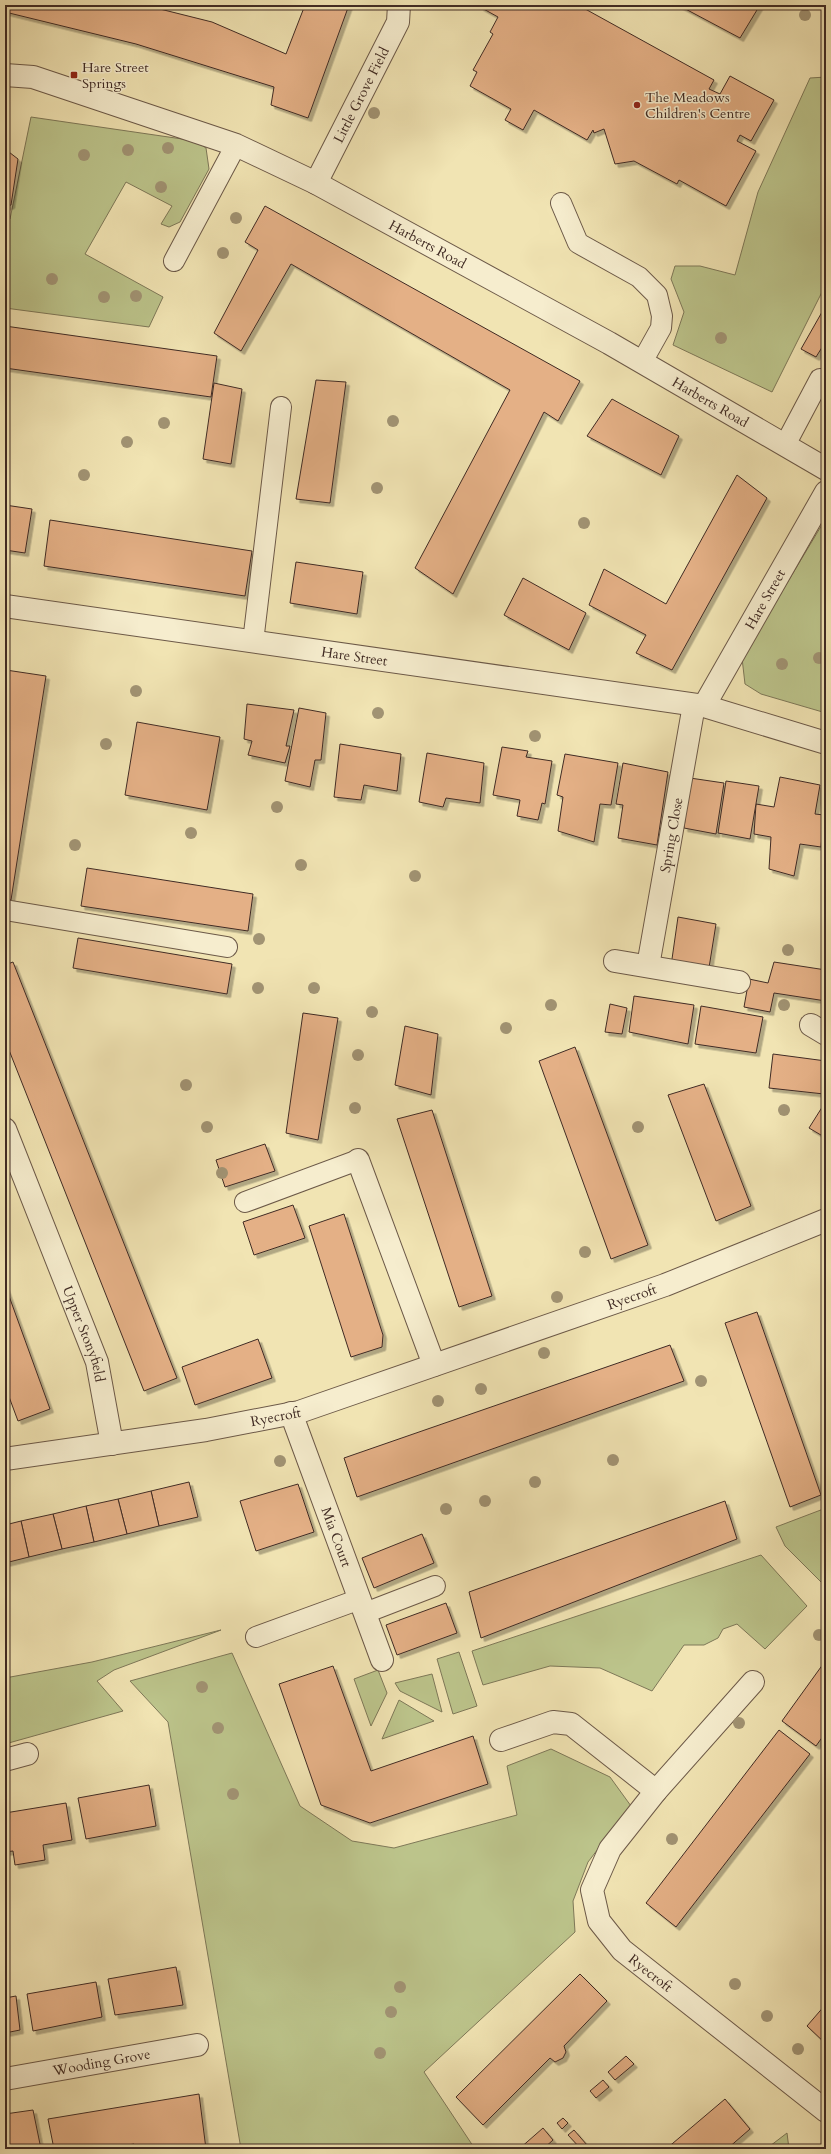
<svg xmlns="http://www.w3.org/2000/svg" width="831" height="2154" font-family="Cardo,serif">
<defs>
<filter id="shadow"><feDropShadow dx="3.5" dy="3.5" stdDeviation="0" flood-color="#0004"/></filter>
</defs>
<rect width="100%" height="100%" fill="#f1e4b3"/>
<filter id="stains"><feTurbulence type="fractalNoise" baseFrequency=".005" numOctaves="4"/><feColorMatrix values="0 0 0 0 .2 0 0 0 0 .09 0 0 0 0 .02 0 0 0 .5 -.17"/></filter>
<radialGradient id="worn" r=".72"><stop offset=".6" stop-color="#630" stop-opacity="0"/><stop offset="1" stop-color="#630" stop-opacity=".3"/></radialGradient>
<g fill="#bcc48b" stroke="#7e7858">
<polygon points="826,77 826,284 772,392 673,345 684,312 671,279 675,266 700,266 735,275 758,192 810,78"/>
<polygon points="31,117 196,141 206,148 209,169 180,222 169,227 161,224 172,206 126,182 85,254 163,297 149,327 5,308 5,218 10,219"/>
<polygon points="826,518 826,713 761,694 745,684 742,658"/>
<polygon points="826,1508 826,1581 823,1584 785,1546 776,1527"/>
<polygon points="761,1555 807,1606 765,1649 737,1624 723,1629 718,1638 704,1645 684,1645 652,1691 600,1668 550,1666 483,1685 472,1651"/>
<polygon points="221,1630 114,1670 97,1681 123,1711 5,1744 5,1678 92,1662"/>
<polygon points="459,1652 477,1706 453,1714 437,1659"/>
<polygon points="232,1653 300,1806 352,1841 394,1848 517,1815 507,1766 551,1749 610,1777 631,1806 588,1862 573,1901 575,1932 424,2072 475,2149 241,2149 168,1722 130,1681"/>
<polygon points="378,1670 387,1693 371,1726 354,1679"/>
<polygon points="432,1674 442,1712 400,1691 395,1683"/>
<polygon points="399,1700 434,1721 382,1739"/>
<polygon points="787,2133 789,2149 766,2149"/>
</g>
<g fill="#e4b086" stroke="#402b24" filter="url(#shadow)">
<polygon points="5,5 144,5 212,22 286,54 305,5 349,5 308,118 271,105 274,87 136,44 5,12"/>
<polygon points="481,5 578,5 714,80 709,89 720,94 730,76 774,100 751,141 740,135 737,141 756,151 726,206 679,180 677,184 634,161 615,164 604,129 594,133 593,130 587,140 534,110 523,130 505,120 511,109 470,86 477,72 473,70 493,34 490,32 498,17 480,7"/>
<polygon points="678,5 760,5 740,38"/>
<polygon points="5,149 18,159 11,205 5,207"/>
<polygon points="265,206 580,381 558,421 544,412 453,594 415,568 510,390 291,264 241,351 214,333 258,250 245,242"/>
<polygon points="826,305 826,341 816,357 801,349"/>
<polygon points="5,326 217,356 211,397 5,368"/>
<polygon points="316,380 346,382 330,503 296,499"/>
<polygon points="214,383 242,389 231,464 203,459"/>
<polygon points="612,399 679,436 661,475 587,436"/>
<polygon points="737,475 767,498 672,670 636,653 646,635 589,605 604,569 666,604"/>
<polygon points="5,505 32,509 25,553 5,550"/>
<polygon points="50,520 252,551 245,596 44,566"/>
<polygon points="296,562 363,572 357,614 290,603"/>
<polygon points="523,578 586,613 569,650 504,615"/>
<polygon points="6,670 46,676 11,900 5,899"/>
<polygon points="247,704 294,710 286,746 290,746 285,763 248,755 252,741 244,739"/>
<polygon points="299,708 326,713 321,760 315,760 310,787 285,781"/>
<polygon points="137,722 220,737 207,810 125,795"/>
<polygon points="340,744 401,754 397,791 364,785 361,800 334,797"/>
<polygon points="502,747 528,751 526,757 552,761 545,804 542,803 538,820 517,816 520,800 493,795"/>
<polygon points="427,753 484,763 480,803 446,798 443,807 419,802"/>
<polygon points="565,754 618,763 611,805 600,804 594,842 558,831 563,797 557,795"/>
<polygon points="623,763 668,772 657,845 618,838 623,805 616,804"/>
<polygon points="780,777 820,785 815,814 824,815 821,847 800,844 794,876 769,869 771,837 754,834 756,804 774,807"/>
<polygon points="690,778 724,783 716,834 684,828"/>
<polygon points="726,781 759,786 750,839 718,833"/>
<polygon points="87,868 253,894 248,931 81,906"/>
<polygon points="678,917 716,924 708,974 671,966"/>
<polygon points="78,938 232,964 227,994 73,968"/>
<polygon points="13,962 177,1378 144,1391 5,1040 5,965"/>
<polygon points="774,962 826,970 826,1001 774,993 770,1012 744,1007 749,979 768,983"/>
<polygon points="634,996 694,1005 688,1044 629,1032"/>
<polygon points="610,1004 627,1008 622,1034 605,1032"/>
<polygon points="701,1006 763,1017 756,1053 695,1044"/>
<polygon points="303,1013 338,1018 318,1140 286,1133"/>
<polygon points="405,1026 438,1034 431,1095 395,1085"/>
<polygon points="575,1047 648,1245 611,1259 539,1061"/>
<polygon points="773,1054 826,1061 824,1094 769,1088"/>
<polygon points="704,1084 751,1206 716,1221 668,1095"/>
<polygon points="826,1101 826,1138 809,1128"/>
<polygon points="432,1110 492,1296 459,1307 397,1119"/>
<polygon points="265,1144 275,1171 225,1187 216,1160"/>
<polygon points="293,1205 305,1238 254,1255 243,1222"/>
<polygon points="344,1214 383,1335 382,1347 351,1357 309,1226"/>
<polygon points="5,1285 50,1409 18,1421 5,1386"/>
<polygon points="757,1312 821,1495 790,1507 725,1323"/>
<polygon points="258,1339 272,1378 195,1405 182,1367"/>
<polygon points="670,1345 684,1381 357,1497 344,1458"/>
<polygon points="189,1482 198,1517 159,1526 151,1491"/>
<polygon points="298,1484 314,1532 256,1551 240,1501"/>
<polygon points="151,1491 159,1526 127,1534 118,1499"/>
<polygon points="118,1499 127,1534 94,1542 86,1506"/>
<polygon points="725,1501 737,1539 481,1638 469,1592"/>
<polygon points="86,1506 94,1542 62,1549 53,1514"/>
<polygon points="53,1514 62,1549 29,1557 21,1521"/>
<polygon points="21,1521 29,1557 5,1563 5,1525"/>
<polygon points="422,1534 434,1563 374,1588 362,1558"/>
<polygon points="446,1603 457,1633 397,1655 386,1625"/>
<polygon points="826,1660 826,1732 816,1746 782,1721"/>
<polygon points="333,1666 371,1771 473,1736 488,1784 370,1823 321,1805 279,1684"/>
<polygon points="779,1730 810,1754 676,1927 646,1903"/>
<polygon points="149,1785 156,1826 86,1839 78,1798"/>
<polygon points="66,1803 72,1840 43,1845 45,1860 15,1865 13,1851 5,1852 5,1813"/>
<polygon points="176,1967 183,2005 115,2015 108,1979"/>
<polygon points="580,1974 607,2001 564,2046 566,2052 563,2058 555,2062 550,2058 483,2125 456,2097"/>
<polygon points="96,1982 102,2017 33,2031 27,1994"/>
<polygon points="16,1996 20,2030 5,2033 5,1998"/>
<polygon points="826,2004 826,2044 807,2026"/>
<polygon points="626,2056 634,2064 615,2080 608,2072"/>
<polygon points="603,2080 609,2087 596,2098 590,2091"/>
<polygon points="199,2094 206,2149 135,2149 134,2144 104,2149 54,2149 48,2119"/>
<polygon points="725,2099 750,2129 727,2149 666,2149"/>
<polygon points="33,2110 41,2149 5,2149 5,2114"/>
<polygon points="563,2118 568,2123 562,2129 557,2123"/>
<polygon points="543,2128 553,2140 543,2149 519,2149"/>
<polygon points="574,2130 587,2145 583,2149 581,2149 568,2135"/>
</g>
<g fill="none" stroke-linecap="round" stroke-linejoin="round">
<g stroke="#6c5948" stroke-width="22">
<g id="lane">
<polyline points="561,203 578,243 639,277 657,295 662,316 661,328 642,362"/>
<polyline points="174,261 236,145"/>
<polyline points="785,445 820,379 826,382"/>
<polyline points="253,642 281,407"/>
<polyline points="5,910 227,947"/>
<polyline points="245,1202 358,1160"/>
<polyline points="365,1613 435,1586"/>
<polyline points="256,1637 360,1599"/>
</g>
</g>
<g stroke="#6c5948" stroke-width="24">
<g id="street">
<path id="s1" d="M5,75L33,77L236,145L316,183L609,343L826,469"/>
<path id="s2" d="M316,183L398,22L399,5"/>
<path id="s3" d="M5,606L704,706L826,743"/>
<path id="s4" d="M704,706L826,492"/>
<polyline points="615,961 739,982"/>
<path id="s5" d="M648,966L694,705"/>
<polyline points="811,1025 826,1034"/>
<path id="s6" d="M5,1129L97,1362L112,1444"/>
<polyline points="358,1160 434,1365"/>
<path id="s7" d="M291,1413L382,1660"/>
<path id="s8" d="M5,1459L206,1430L299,1412L665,1285L826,1220"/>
<path id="s9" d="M753,1682L656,1791L610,1849L592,1890L599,1921L622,1950L826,2111"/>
<polyline points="501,1740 553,1722 571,1724 656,1791"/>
<polyline points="5,1760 27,1754"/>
<path id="s10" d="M5,2079L197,2045"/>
</g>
</g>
<use href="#lane" stroke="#f6edce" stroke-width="20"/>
<use href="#street" stroke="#f6edce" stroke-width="22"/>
</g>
<g fill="#a19373">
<circle cx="805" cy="15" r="6"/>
<circle cx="374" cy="113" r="6"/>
<circle cx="168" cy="148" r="6"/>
<circle cx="128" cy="150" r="6"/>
<circle cx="84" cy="155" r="6"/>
<circle cx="161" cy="187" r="6"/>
<circle cx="236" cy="218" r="6"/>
<circle cx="223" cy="253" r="6"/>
<circle cx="52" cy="279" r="6"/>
<circle cx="136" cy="296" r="6"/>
<circle cx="104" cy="297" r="6"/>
<circle cx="721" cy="338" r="6"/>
<circle cx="393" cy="421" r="6"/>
<circle cx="164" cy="423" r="6"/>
<circle cx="127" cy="442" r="6"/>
<circle cx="84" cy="475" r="6"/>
<circle cx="377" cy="488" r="6"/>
<circle cx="584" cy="523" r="6"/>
<circle cx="819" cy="658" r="6"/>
<circle cx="782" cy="664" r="6"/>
<circle cx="136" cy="691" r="6"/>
<circle cx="378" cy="713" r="6"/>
<circle cx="535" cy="736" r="6"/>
<circle cx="106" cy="744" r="6"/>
<circle cx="277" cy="807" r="6"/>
<circle cx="191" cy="833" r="6"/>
<circle cx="75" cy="845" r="6"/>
<circle cx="301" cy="865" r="6"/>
<circle cx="415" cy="876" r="6"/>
<circle cx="259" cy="939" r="6"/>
<circle cx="788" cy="950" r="6"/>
<circle cx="258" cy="988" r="6"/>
<circle cx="314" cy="988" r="6"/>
<circle cx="551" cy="1005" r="6"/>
<circle cx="784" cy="1005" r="6"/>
<circle cx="372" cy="1012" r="6"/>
<circle cx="506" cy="1028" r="6"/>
<circle cx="358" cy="1055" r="6"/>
<circle cx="186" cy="1085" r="6"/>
<circle cx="355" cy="1108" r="6"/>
<circle cx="784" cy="1110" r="6"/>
<circle cx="207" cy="1127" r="6"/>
<circle cx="638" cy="1127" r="6"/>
<circle cx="222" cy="1173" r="6"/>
<circle cx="585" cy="1252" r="6"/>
<circle cx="557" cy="1297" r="6"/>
<circle cx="544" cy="1353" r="6"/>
<circle cx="701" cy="1381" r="6"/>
<circle cx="481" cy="1389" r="6"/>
<circle cx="438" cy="1401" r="6"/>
<circle cx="613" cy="1460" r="6"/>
<circle cx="280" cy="1461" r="6"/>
<circle cx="535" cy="1482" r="6"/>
<circle cx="485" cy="1501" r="6"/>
<circle cx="446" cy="1509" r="6"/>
<circle cx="819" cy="1635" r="6"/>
<circle cx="202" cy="1687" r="6"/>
<circle cx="739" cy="1723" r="6"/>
<circle cx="218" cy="1728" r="6"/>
<circle cx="233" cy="1794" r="6"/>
<circle cx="672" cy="1839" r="6"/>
<circle cx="735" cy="1984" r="6"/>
<circle cx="400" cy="1987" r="6"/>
<circle cx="391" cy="2012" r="6"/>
<circle cx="767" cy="2016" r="6"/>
<circle cx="798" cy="2049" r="6"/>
<circle cx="380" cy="2053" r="6"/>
</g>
<g fill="#8f2418" stroke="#f6edce" stroke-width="1.5">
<rect x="70" y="71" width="8" height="8" rx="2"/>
<circle cx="637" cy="105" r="4"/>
</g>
<g text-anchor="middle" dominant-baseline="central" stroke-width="3" stroke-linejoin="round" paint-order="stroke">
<g font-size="14" fill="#402b24" stroke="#f6edce" text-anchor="start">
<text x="82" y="67">Hare Street<tspan x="82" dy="16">Springs</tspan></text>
<text x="645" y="97">The Meadows<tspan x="645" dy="16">Children's Centre</tspan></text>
</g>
<g font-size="14" fill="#402b24" stroke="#f6edce">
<text stroke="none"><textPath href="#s2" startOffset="99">Little Grove Field</textPath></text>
<text stroke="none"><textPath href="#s1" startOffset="458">Harberts Road</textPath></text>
<text stroke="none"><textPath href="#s1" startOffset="782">Harberts Road</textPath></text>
<text stroke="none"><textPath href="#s4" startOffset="123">Hare Street</textPath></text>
<text stroke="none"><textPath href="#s3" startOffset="353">Hare Street</textPath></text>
<text stroke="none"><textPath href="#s5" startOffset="133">Spring Close</textPath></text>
<text stroke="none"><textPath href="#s8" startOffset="650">Ryecroft</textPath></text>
<text stroke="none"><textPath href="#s6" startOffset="220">Upper Stonyfield</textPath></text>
<text stroke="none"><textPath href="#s8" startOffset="274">Ryecroft</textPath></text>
<text stroke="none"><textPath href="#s7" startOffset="132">Mia Court</textPath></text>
<text stroke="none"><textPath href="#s9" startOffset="370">Ryecroft</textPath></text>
<text stroke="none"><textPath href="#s10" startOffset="98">Wooding Grove</textPath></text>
</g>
</g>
<rect width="831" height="2154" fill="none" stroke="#f1e4b3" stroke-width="20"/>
<rect x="6" y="6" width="819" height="2142" fill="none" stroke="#402b24" stroke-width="2"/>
<rect x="10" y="10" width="811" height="2134" fill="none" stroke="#402b24"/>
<rect width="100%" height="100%" filter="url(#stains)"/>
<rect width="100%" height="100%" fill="url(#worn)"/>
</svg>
